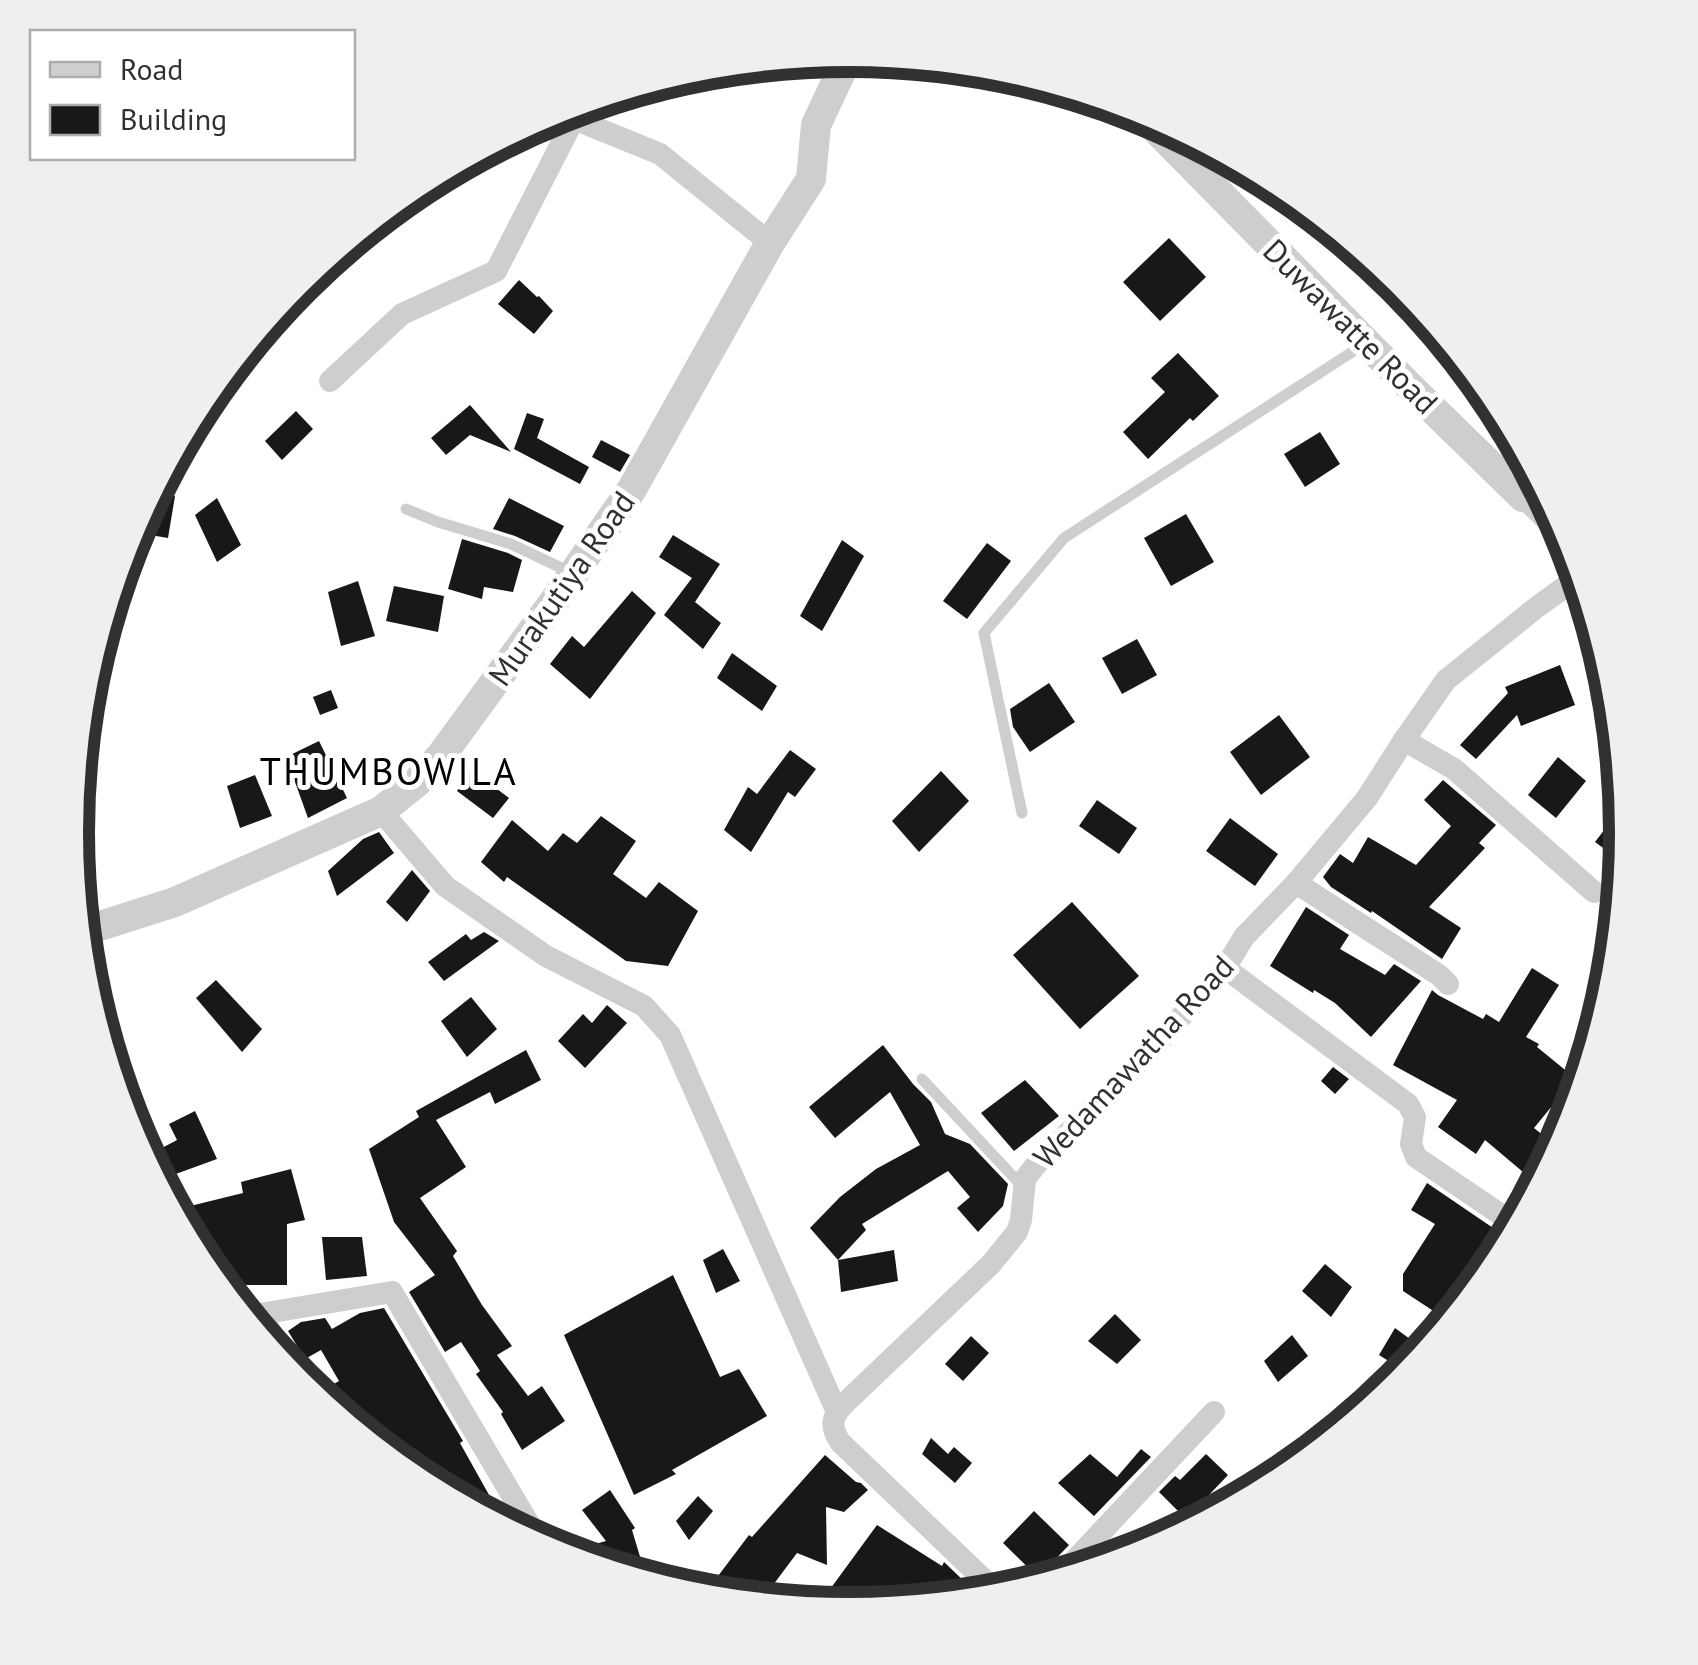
<svg xmlns="http://www.w3.org/2000/svg" width="1698" height="1665" font-family="'PT Sans',sans-serif">
<rect width="100%" height="100%" fill="#fff"/>
<g fill="#181818">
<polygon points="1169,238 1206,277 1160,321 1123,282"/>
<polygon points="519,280 537,297 539,296 553,311 534,334 498,304"/>
<polygon points="1178,353 1219,396 1193,421 1190,418 1148,459 1123,432 1165,392 1151,378"/>
<polygon points="470,405 511,452 470,435 446,455 431,438"/>
<polygon points="296,411 313,429 282,460 265,441"/>
<polygon points="527,413 544,419 537,438 589,467 580,484 514,449"/>
<polygon points="1320,432 1340,464 1305,487 1284,454"/>
<polygon points="601,440 630,455 620,472 592,457"/>
<polygon points="154,492 175,496 168,538 132,532"/>
<polygon points="217,498 241,545 217,562 195,515"/>
<polygon points="509,498 564,526 550,552 515,536 493,529"/>
<polygon points="1186,514 1214,562 1171,586 1144,538"/>
<polygon points="673,535 720,564 695,602 721,623 703,649 664,615 692,578 659,557"/>
<polygon points="462,539 508,553 522,560 513,592 484,587 482,599 448,589"/>
<polygon points="842,540 864,556 822,631 800,616"/>
<polygon points="987,543 1011,561 967,619 943,601"/>
<polygon points="358,581 375,636 341,646 328,592"/>
<polygon points="394,586 444,596 438,632 386,621"/>
<polygon points="632,591 656,613 590,699 550,664 572,636 584,647"/>
<polygon points="1137,639 1157,675 1122,694 1102,658"/>
<polygon points="732,653 777,686 762,711 717,678"/>
<polygon points="1560,665 1575,705 1521,726 1517,715 1476,759 1460,745 1508,693 1505,687"/>
<polygon points="1049,683 1075,722 1030,752 1013,727 1010,709"/>
<polygon points="331,690 338,708 320,715 313,697"/>
<polygon points="1279,715 1310,757 1261,795 1230,752"/>
<polygon points="319,741 347,798 308,818 286,757"/>
<polygon points="790,750 816,769 795,797 788,792 751,852 724,830 748,787 757,794"/>
<polygon points="1558,757 1586,781 1556,818 1528,795"/>
<polygon points="472,770 509,798 493,818 457,791"/>
<polygon points="941,771 969,801 919,852 892,821"/>
<polygon points="255,775 272,816 240,828 227,786"/>
<polygon points="1443,780 1496,825 1479,843 1485,848 1429,907 1461,928 1442,959 1372,911 1371,913 1331,887 1323,877 1340,854 1353,863 1368,837 1416,865 1451,826 1424,800"/>
<polygon points="1097,800 1137,828 1119,854 1079,826"/>
<polygon points="1624,804 1626,833 1624,863 1595,842"/>
<polygon points="601,816 636,841 613,874 646,898 659,882 698,911 668,966 626,961 507,877 504,882 481,862 512,820 548,851 563,833 577,843"/>
<polygon points="1230,818 1278,854 1255,886 1206,851"/>
<polygon points="379,832 394,853 337,896 328,871 363,839"/>
<polygon points="412,870 430,891 407,922 386,902"/>
<polygon points="1072,902 1139,976 1080,1029 1013,955"/>
<polygon points="1306,907 1349,935 1340,949 1385,975 1394,964 1421,981 1371,1037 1335,1003 1314,990 1313,993 1270,966"/>
<polygon points="484,932 499,941 444,981 428,962 466,934 471,940"/>
<polygon points="1532,968 1559,985 1526,1037 1539,1044 1537,1047 1575,1078 1534,1128 1549,1140 1523,1172 1485,1140 1476,1154 1438,1127 1457,1100 1393,1065 1432,990 1438,995 1483,1019 1486,1014 1499,1022"/>
<polygon points="216,980 262,1029 242,1052 196,998"/>
<polygon points="471,997 497,1029 467,1057 441,1021"/>
<polygon points="607,1005 627,1023 585,1068 558,1041 583,1014 592,1023"/>
<polygon points="883,1045 913,1084 931,1102 945,1134 970,1144 1008,1184 1003,1206 978,1232 957,1208 970,1197 948,1171 862,1224 866,1230 838,1260 810,1228 840,1197 876,1169 920,1145 890,1092 835,1138 809,1107"/>
<polygon points="526,1050 541,1080 495,1104 490,1092 436,1120 466,1167 420,1198 457,1251 453,1256 482,1305 512,1346 497,1355 528,1396 542,1386 565,1421 522,1450 501,1414 503,1412 476,1374 480,1371 461,1342 445,1352 409,1292 435,1275 394,1222 369,1149 419,1117 416,1111"/>
<polygon points="1333,1067 1349,1079 1335,1094 1321,1081"/>
<polygon points="1025,1080 1059,1116 1014,1151 981,1113"/>
<polygon points="195,1111 217,1159 173,1175 160,1149 177,1140 169,1124"/>
<polygon points="291,1169 305,1220 287,1224 287,1285 219,1285 202,1264 181,1225 178,1209 243,1193 241,1182"/>
<polygon points="1427,1183 1502,1234 1484,1269 1489,1272 1456,1313 1445,1306 1438,1314 1403,1291 1403,1274 1435,1224 1411,1210"/>
<polygon points="322,1237 362,1237 367,1276 326,1280"/>
<polygon points="723,1249 740,1281 716,1293 703,1260"/>
<polygon points="894,1250 898,1281 841,1292 838,1260"/>
<polygon points="1325,1264 1352,1287 1331,1317 1302,1291"/>
<polygon points="673,1275 720,1377 739,1369 767,1416 672,1470 676,1474 634,1495 564,1335"/>
<polygon points="384,1308 463,1441 460,1443 507,1527 417,1479 332,1409 323,1390 339,1381 321,1350 305,1359 288,1331 301,1322 325,1318 332,1329 360,1313"/>
<polygon points="1115,1314 1141,1340 1117,1364 1088,1341"/>
<polygon points="1395,1328 1410,1339 1405,1348 1414,1354 1403,1370 1379,1355"/>
<polygon points="1292,1335 1308,1356 1278,1382 1264,1361"/>
<polygon points="971,1336 989,1353 963,1381 945,1364"/>
<polygon points="931,1438 948,1454 954,1447 972,1463 955,1483 922,1454"/>
<polygon points="1141,1449 1151,1457 1094,1516 1058,1483 1090,1454 1117,1477"/>
<polygon points="1206,1454 1228,1475 1186,1519 1159,1492 1175,1476 1180,1480"/>
<polygon points="825,1455 856,1482 861,1483 868,1490 844,1512 826,1507 827,1565 797,1553 761,1601 722,1597 709,1588 749,1535 752,1537"/>
<polygon points="610,1490 635,1528 632,1530 641,1560 612,1569 592,1563 588,1546 606,1541 582,1510"/>
<polygon points="698,1496 713,1511 689,1540 676,1521"/>
<polygon points="1034,1511 1069,1545 1046,1569 1043,1582 1003,1543"/>
<polygon points="877,1525 942,1566 944,1562 966,1583 956,1599 848,1610 817,1607"/>
</g>
<g fill="none" stroke-linecap="round" stroke-linejoin="round">
<g stroke="#cecece" stroke-width="11">
<polyline points="406,509 438,522 511,544 570,572"/>
<polyline points="1022,813 984,633 1064,538 1363,345"/>
<polyline points="922,1079 1021,1185"/>
</g>
<g stroke="#cecece" stroke-width="22">
<polyline points="557,112 660,154 770,243"/>
<polyline points="330,381 402,314 496,271 574,119"/>
<polyline points="1523,497 1570,543"/>
<polyline points="1404,740 1454,769 1594,892"/>
<polyline points="381,811 445,886 546,956 644,1006 670,1035 837,1412"/>
<polyline points="1296,883 1439,975 1448,984"/>
<polyline points="1225,968 1408,1104 1415,1117 1411,1144 1416,1157 1516,1225"/>
<polyline points="238,1308 260,1314 303,1385"/>
<polyline points="260,1314 392,1292 542,1546"/>
<polyline points="1058,1578 1214,1412"/>
<path d="M1000,1595L840,1442C830,1426 831,1418 844,1404L991,1264L1017,1232L1021,1220L1025,1179L1035,1166L1153,1048L1225,968L1244,937L1296,883L1367,798L1404,740L1446,680L1537,607L1580,576"/>
</g>
<g stroke="#cecece" stroke-width="30">
<polyline points="1139,112 1410,387 1523,497 1543,490"/>
<polyline points="81,932 175,902 381,811 416,783 440,757 555,600 632,489 770,243 811,179 816,125 849,55"/>
</g>
</g>
<g text-anchor="middle" dominant-baseline="central" stroke-width="10" stroke-linejoin="round" paint-order="stroke">
<g font-size="32" fill="#313131" stroke="#fff">
<text transform="translate(1351 326) rotate(45)">Duwawatte Road</text>
<text transform="translate(561 588) rotate(-55)">Murakutiya Road</text>
<text transform="translate(1133 1061) rotate(-47)">Wedamawatha Road</text>
</g>
<g font-size="38" letter-spacing="2.5" fill="#000" stroke="#fff">
<text x="389" y="770">THUMBOWILA</text>
</g>
</g>
<path d="M0 0H1698V1665H0ZM89 832a760 760 0 1 1 1520 0a760 760 0 1 1-1520 0Z" fill="#efefef" fill-rule="evenodd"/>
<path fill="none" stroke="#313131" stroke-width="12" d="M89 832a760 760 0 1 1 1520 0a760 760 0 1 1-1520 0Z"/>
<rect x="30" y="30" width="325" height="130" fill="#ffffff" stroke="#adadad" stroke-width="2.5"/>
<rect x="50" y="62" width="50" height="15" fill="#cecece" stroke="#adadad" stroke-width="2.5"/>
<text x="120" y="80" font-size="30" fill="#313131">Road</text>
<rect x="50" y="105" width="50" height="30" fill="#181818" stroke="#adadad" stroke-width="2.5"/>
<text x="120" y="130" font-size="30" fill="#313131">Building</text>
</svg>
